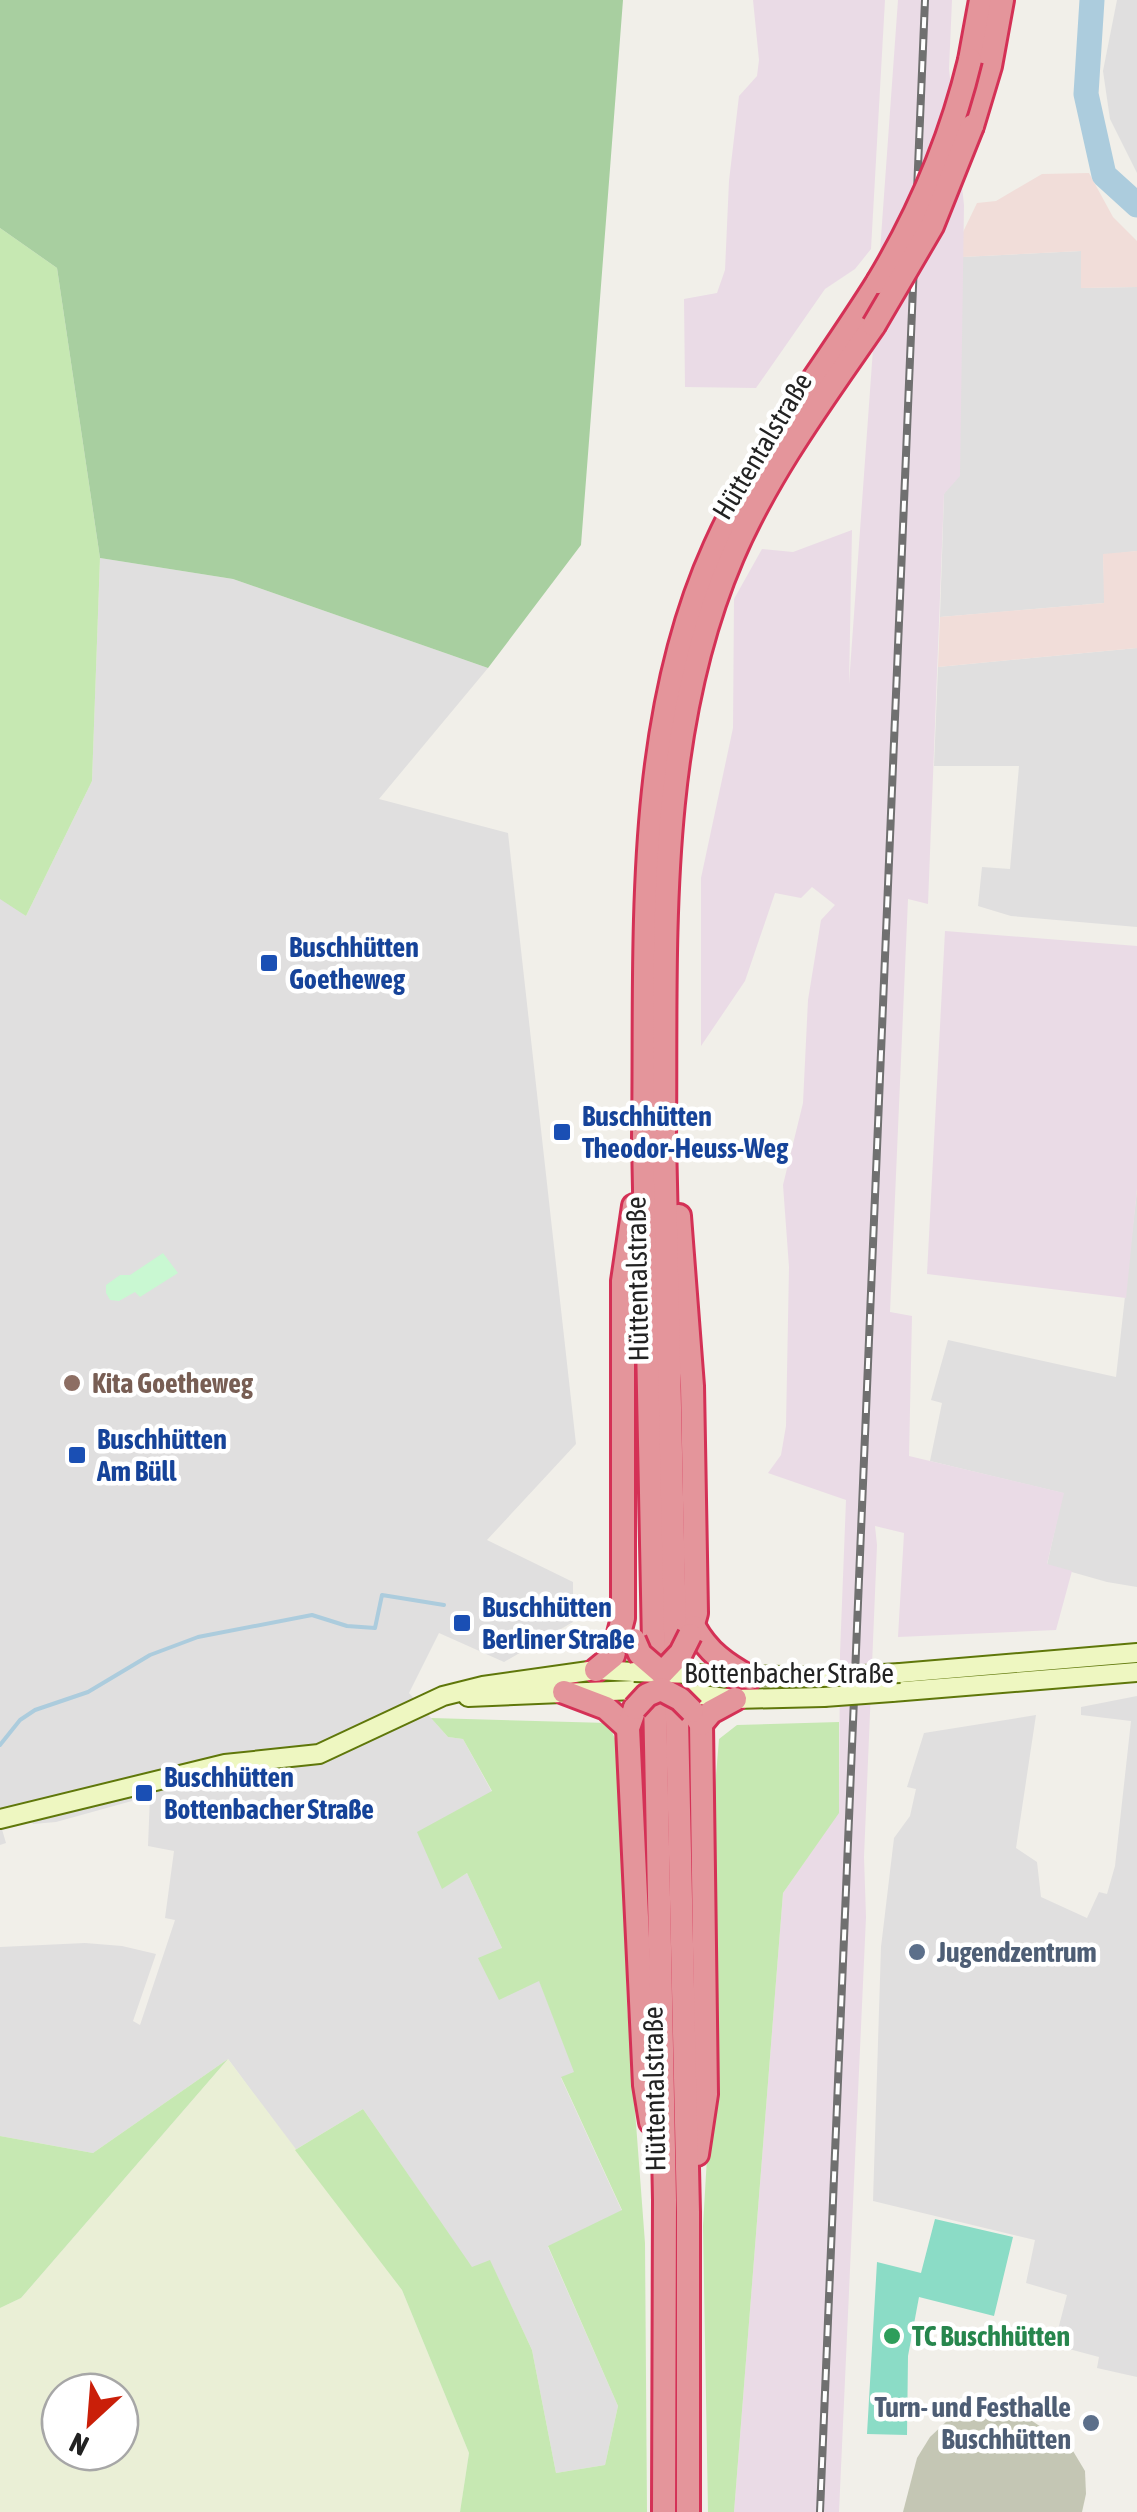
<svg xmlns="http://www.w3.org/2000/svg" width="1137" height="2512" font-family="'Asap Condensed',sans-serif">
<rect width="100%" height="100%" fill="#f1efe9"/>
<g fill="#e0dfdf">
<polygon points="1117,0 1137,0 1137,173 1110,119 1103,71"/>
<polygon points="1081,251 1081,288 1137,287 1137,551 1103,555 1105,603 940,617 944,494 954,471 962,257"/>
<polygon points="100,558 233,579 488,668 379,799 508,833 576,1444 487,1540 573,1582 573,1622 504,1662 439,1633 409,1693 448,1737 463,1739 492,1792 442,1888 467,1873 502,1948 499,1999 539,1980 575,2073 561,2078 622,2211 548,2247 618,2406 605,2465 556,2473 532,2350 490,2261 472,2268 363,2109 295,2150 228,2059 93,2153 0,2136 0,1947 85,1943 122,1946 156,1954 133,2021 140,2025 175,1920 165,1918 174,1851 148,1846 150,1796 56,1822 33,1824 31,1819 1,1826 6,1843 0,1845 0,899 1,897 26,916 92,781"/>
<polygon points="1137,648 1137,927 1011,916 978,906 982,867 1010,869 1019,766 934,766 938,667"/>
<polygon points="1137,1189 1137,1587 1107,1582 1047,1565 1063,1493 930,1461 942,1403 931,1400 948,1340 1116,1377"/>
<polygon points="1137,1696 1137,2377 1097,2368 1099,2357 1054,2345 1067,2295 1026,2283 1035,2240 873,2201 881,1947 894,1838 910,1816 916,1789 907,1787 924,1733 1036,1715 1016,1848 1037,1862 1041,1897 1087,1918 1099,1892 1107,1894 1115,1866 1131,1721 1081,1715 1081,1707"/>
</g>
<g fill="#f1ddd9">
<polygon points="1089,173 1113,217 1137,241 1137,287 1081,288 1081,251 962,257 963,232 977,203 996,201 1042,174"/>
<polygon points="1137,551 1137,648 938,667 940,617 1104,603 1103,554"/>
</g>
<g fill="#eadbe6">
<polygon points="753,0 885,0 871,249 855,269 825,289 756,388 685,387 684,299 717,293 725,270 729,181 739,96 757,76 759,60"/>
<polygon points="898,0 952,0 949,69 964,205 960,476 944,494 928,904 908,899 890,1312 912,1316 909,1456 1064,1493 1047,1564 1072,1571 1056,1630 898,1637 904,1533 875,1526 877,1545 864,1857 866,1917 839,2512 734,2512 783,1893 839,1812 840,1654 846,1500 768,1473 781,1455 786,1426 789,1267 783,1185 803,1103 808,1000 821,920 835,905 812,887 801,898 775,893 745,981 701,1046 701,878 733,728 734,599 762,549 793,552 852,530 849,684"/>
<polygon points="945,931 1137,946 1137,1189 1126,1298 927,1274"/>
</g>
<polygon fill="#c4c6b4" points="994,2410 1023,2415 1070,2446 1085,2471 1086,2494 1082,2512 903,2512 917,2458 930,2437 947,2421 969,2413"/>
<path fill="#eaefd6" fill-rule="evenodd" d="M228,2059L402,2290L469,2453L460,2512H0V2308L21,2298ZM60,2392H120V2452H60Z"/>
<g fill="#c6e8b2">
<polygon points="0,228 57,268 100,558 92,781 26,916 0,899"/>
<polygon points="431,1718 608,1723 620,1750 627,2004 645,2243 647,2512 460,2512 469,2453 402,2290 295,2150 363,2109 472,2267 490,2260 532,2350 556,2473 605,2465 618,2406 548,2246 622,2210 561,2077 574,2072 539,1981 499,2000 478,1958 502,1948 467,1873 442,1889 417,1832 492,1791 463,1739 448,1737"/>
<polygon points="839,1722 839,1813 783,1893 734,2512 708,2512 703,2226 714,2037 712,1824 719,1739 737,1725"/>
<polygon points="228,2059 21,2298 0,2308 0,2136 93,2153"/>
</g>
<polygon fill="#a8cfa0" points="0,0 623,0 581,545 488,668 233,579 100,558 57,268 0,228"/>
<polygon fill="#c9f8d2" points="163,1253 178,1273 140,1297 135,1292 119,1301 110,1300 106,1293 106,1285 120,1275 130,1275"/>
<polygon fill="#8bdcc6" points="935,2219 1013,2237 994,2316 919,2297 908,2356 907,2435 867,2434 877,2262 921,2273"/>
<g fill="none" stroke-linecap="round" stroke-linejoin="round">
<polyline stroke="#acccdd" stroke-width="4" points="0,1745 20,1720 35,1710 88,1692 150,1655 198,1637 312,1615 347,1626 375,1628 382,1595 444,1605"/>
<polyline stroke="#acccdd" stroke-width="25" points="1092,0 1086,94 1104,175 1137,205"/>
<g stroke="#5f770a" stroke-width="22">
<g id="secondary">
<polyline points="900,1673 1137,1653"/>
<polyline points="691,1674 827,1677"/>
<polyline points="892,1692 1137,1672"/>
<polyline points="692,1694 735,1699 824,1697"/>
<polyline points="468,1697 635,1690"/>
<polyline points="0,1819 225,1764 319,1754 443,1696 483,1686 596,1670 634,1672"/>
</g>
</g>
<g stroke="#d43156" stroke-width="28">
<g id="highway">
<polyline points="970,60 981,0"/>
<polyline points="972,126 990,66 1002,0"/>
<polyline points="679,1216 692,1386 696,1613 690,1635"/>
<path d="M694,1627C708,1652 725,1664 750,1678"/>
<polyline points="596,1670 613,1656 623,1618 623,1281 634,1206"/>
<polyline points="564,1692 606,1708 628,1728"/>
<polyline points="635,1708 628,1728 645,2085 651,2122"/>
<polyline points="692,1711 701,1724 706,2094 697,2154"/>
<polyline points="701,1724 711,1712 735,1699"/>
<path d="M664,2512L665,2200L644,1139C647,944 633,728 715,547C758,451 823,370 878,282"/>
<path d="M688,2512V2212L664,1139C666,945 654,739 732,557C768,473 823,399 874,325"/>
</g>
</g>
<use href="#secondary" stroke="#eef7c1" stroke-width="18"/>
<use href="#highway" stroke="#e4959b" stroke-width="22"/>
<g stroke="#707070" stroke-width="8">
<polyline id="rail" points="820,2512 925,0"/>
</g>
<use href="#rail" stroke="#fff" stroke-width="4" stroke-dasharray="11" stroke-linecap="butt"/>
<g stroke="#5f770a" stroke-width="22" stroke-linecap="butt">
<g id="secondary-bridge">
<polyline points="634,1672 691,1674"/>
<polyline points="827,1677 900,1673"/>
<polyline points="824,1697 892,1692"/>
</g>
</g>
<g stroke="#d43156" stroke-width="28" stroke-linecap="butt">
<g id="highway-bridge">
<path d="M878,282C920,212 951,139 970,60"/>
<polyline points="874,325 932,226 972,126"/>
<polyline points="634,1640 640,1654 662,1673 681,1653 690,1635"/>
<polyline points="635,1708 647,1695 661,1689 680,1699 692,1711"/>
</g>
</g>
<use href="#secondary-bridge" stroke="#eef7c1" stroke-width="18"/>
<use href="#highway-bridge" stroke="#e4959b" stroke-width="22"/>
</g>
<g fill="#1a4fb4" stroke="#fff" stroke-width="4">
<rect x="259" y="953" width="20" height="20" rx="5"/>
<rect x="552" y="1122" width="20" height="20" rx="5"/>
<rect x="67" y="1445" width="20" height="20" rx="5"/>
<rect x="452" y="1613" width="20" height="20" rx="5"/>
<rect x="134" y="1783" width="20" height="20" rx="5"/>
</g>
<circle fill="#8d6e63" stroke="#fff" stroke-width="4" cx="72" cy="1383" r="10"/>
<g fill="#5c6f8a" stroke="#fff" stroke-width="4">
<circle cx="917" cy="1952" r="10"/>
<circle cx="1091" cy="2423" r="10"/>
</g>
<circle fill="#2e9e5b" stroke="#fff" stroke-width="4" cx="892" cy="2336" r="10"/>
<g text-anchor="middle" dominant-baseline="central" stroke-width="9" stroke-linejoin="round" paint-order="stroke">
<g font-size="28" fill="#222" stroke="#fff">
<text transform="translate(762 446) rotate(-59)">Hüttentalstraße</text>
<text transform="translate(637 1279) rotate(-91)">Hüttentalstraße</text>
<text x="789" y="1673">Bottenbacher Straße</text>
<text transform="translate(654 2089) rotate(-91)">Hüttentalstraße</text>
</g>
<g font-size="28" font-weight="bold" fill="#164399" stroke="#fff" text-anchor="start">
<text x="289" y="947">Buschhütten<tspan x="289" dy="32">Goetheweg</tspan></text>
<text x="582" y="1116">Buschhütten<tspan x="582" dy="32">Theodor-Heuss-Weg</tspan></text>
<text x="97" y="1439">Buschhütten<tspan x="97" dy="32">Am Büll</tspan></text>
<text x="482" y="1607">Buschhütten<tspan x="482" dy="32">Berliner Straße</tspan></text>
<text x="164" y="1777">Buschhütten<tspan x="164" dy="32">Bottenbacher Straße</tspan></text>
</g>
<g font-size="28" font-weight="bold" fill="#785e54" stroke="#fff" text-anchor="start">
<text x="92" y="1383">Kita Goetheweg</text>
</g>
<g font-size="28" font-weight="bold" fill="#4e5e75" stroke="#fff" text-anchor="start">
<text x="937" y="1952">Jugendzentrum</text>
<text x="1071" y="2407" text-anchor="end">Turn- und Festhalle<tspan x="1071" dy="32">Buschhütten</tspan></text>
</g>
<g font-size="28" font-weight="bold" fill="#27864d" stroke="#fff" text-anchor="start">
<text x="912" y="2336">TC Buschhütten</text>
</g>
</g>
<g transform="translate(90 2422) rotate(206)"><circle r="48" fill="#ffffff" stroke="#a7a7a7" stroke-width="2.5"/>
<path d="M0-8L18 38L0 25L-18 38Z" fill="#ca1f09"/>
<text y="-15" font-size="28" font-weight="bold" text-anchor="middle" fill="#222222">N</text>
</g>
</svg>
